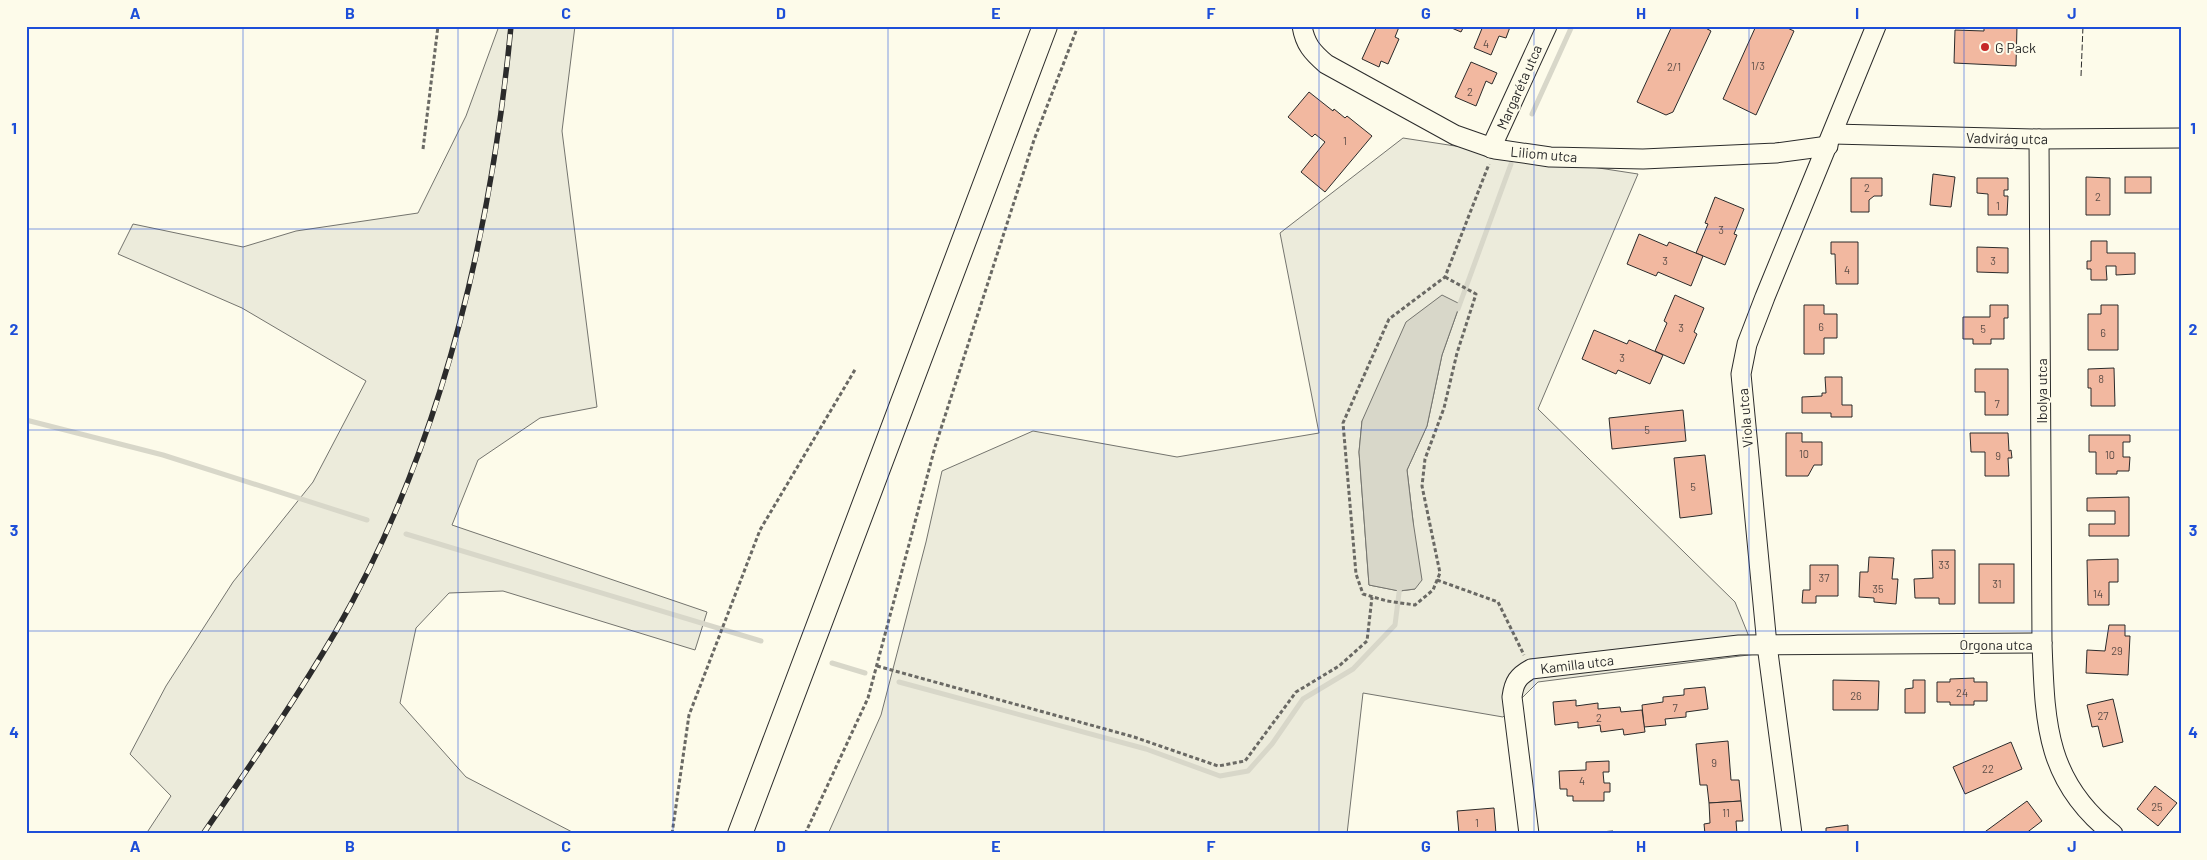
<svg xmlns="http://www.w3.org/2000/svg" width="2207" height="860" font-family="Barlow,sans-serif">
<rect width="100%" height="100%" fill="#fdfbea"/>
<g fill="#ecebdb" stroke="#74746e" fill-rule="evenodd">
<polygon points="499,26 575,26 562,131 597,407 540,418 478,460 452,525 707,612 695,650 503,591 449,593 416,628 400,703 466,777 576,834 146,834 171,796 130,754 166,686 233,582 313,482 366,381 242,308 118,254 133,224 243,247 296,231 418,213 466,116"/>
<path d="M1403,138L1638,174L1538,409L1735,602L1756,654L1538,682L1503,717L1363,693L1347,834H828L881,715L926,542L942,471L1033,431L1177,457L1319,433L1280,233ZM1460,304L1442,355L1427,426L1407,470L1413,521L1415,589L1400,591L1369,585L1359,452L1362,421Z"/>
</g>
<polygon fill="#d8d7c9" stroke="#74746e" points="1442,295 1460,304 1442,355 1427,426 1407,470 1413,521 1422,580 1415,589 1399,591 1369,585 1359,452 1362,421 1406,322"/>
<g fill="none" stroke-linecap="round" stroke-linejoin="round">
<g stroke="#d8d7c9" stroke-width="5">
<polyline points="1532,114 1572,26"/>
<polyline points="1458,309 1511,164"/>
<polyline points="26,420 163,455 367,520"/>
<polyline points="406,534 761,641"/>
<polyline points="832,663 865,673"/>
<polyline points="899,682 1146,749 1220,776 1248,771 1272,744 1303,699 1353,669 1395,625 1400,585"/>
</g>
</g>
<g fill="#f2b8a0" stroke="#2b2b2b">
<polygon points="1377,26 1399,27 1395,37 1399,39 1388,64 1381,61 1379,67 1362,59"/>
<polygon points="1447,26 1464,26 1461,32"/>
<polygon points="1483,26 1510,27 1506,38 1499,36 1491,55 1474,48"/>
<polygon points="1672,26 1702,26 1711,31 1673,112 1666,115 1637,102"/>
<polygon points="1756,26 1783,26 1794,31 1756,115 1723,99"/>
<polygon points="1984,26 2017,26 2016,66 1954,63 1955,30 1984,31"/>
<polygon points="1471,62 1497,73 1492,84 1486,81 1476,106 1455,97"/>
<polygon points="1309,92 1333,111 1334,109 1345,118 1347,116 1372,136 1325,192 1301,172 1325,142 1315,134 1312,137 1288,117"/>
<polygon points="1933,174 1955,177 1951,207 1930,205"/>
<polygon points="2086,177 2110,178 2110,215 2086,215"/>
<rect x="2125" y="177" width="26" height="16"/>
<polygon points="1851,178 1882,178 1882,196 1874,196 1869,200 1869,212 1851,212"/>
<polygon points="1977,178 2008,178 2008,190 2004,190 2004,196 2008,196 2007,215 1988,215 1988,194 1977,193"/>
<polygon points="1715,197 1744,209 1734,234 1737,235 1725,265 1696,253 1708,224 1705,223"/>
<polygon points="1639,234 1667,246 1669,242 1703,256 1691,286 1658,272 1656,276 1627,264"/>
<polygon points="2091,241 2107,241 2107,253 2135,253 2135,274 2116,275 2116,266 2106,266 2107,280 2091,280 2091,269 2087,269 2087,261 2091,261"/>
<polygon points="1831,242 1858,242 1858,284 1836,284 1835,254 1831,254"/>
<polygon points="1977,247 2008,248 2008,273 1977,272"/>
<polygon points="1675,295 1704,308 1694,332 1697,334 1684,364 1655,351 1667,323 1664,321"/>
<polygon points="1804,305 1824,305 1824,314 1837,314 1837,338 1824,338 1824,354 1804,354"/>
<polygon points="1990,305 2008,305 2008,318 2004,318 2004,339 1991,339 1991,344 1973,344 1973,339 1963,339 1963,317 1990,317"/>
<polygon points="2101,305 2118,305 2118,350 2088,350 2088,314 2101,314"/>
<polygon points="1594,330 1627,344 1629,340 1663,355 1650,384 1618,370 1616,374 1582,359"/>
<polygon points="2114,368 2115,406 2091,406 2091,388 2088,388 2088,369"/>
<polygon points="1975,369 2008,369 2008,415 1985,415 1985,392 1975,392"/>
<polygon points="1825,377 1842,377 1842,405 1852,405 1852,417 1831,417 1831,413 1802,413 1802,397 1822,396 1822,393 1826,393"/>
<polygon points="1683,410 1686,441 1612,449 1609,418"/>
<polygon points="1786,433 1802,433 1802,442 1822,442 1822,465 1814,465 1808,476 1786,476"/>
<polygon points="1970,433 2008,433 2009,451 2011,450 2012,458 2008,458 2009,476 1985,476 1985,452 1971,452"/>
<polygon points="2089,435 2130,435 2130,442 2123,442 2123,457 2130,457 2129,471 2117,471 2117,474 2096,474 2096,452 2089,452"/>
<polygon points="1705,455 1712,514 1680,518 1674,458"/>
<polygon points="2129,497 2129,536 2089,536 2089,524 2115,524 2115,511 2087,511 2087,498"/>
<polygon points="1932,550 1955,550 1955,604 1939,604 1939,598 1915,598 1914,579 1933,578"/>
<polygon points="1869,557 1894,558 1892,579 1898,579 1896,604 1874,602 1874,598 1859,597 1860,572 1868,572"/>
<polygon points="2118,559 2118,582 2109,582 2109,605 2088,605 2087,560"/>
<rect x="1979" y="564" width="35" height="39"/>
<polygon points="1810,565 1838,565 1838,596 1816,596 1816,603 1802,603 1803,590 1810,590"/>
<polygon points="2109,625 2125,625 2125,636 2130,636 2128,675 2086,673 2087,650 2105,651"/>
<polygon points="1974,678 1974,682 1987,682 1987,701 1974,701 1974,705 1950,705 1950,702 1937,702 1937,682 1950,682 1950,679"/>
<polygon points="1833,680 1879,681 1878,710 1833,710"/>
<polygon points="1913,680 1925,680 1925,713 1905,713 1905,689 1913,688"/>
<polygon points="1705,687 1708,709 1686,712 1686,717 1665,719 1666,725 1644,727 1642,705 1663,702 1663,697 1684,695 1684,689"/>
<polygon points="2113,699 2123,742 2103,747 2098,726 2092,727 2087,705"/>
<polygon points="1576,700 1576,706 1598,703 1598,709 1620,707 1621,712 1642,710 1645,732 1624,735 1623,729 1601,732 1600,725 1578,728 1578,722 1555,725 1553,702"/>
<polygon points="1728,741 1731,780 1739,780 1741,801 1709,803 1707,785 1700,785 1696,744"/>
<polygon points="2011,742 2022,769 1965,794 1953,767"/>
<polygon points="1609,761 1609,772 1603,772 1604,783 1610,783 1610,792 1604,792 1604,801 1573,801 1573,796 1567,796 1567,789 1560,789 1559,771 1586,770 1586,762"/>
<polygon points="2155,786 2177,803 2158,826 2137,809"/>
<polygon points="1741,801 1743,821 1736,821 1737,834 1705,834 1704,824 1710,823 1709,803"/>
<polygon points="2027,801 2042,821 2025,834 1982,834"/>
<polygon points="1494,808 1496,834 1459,834 1457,811"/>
<polygon points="1848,825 1848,834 1826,834 1826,828"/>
<polygon points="1613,831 1614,834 1587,834 1587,833"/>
</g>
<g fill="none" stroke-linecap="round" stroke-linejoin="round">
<g stroke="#2b2b2b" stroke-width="21">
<g id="minor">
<path d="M1302,26C1305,44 1312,52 1326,64L1455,135L1495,149L1550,157L1643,159L1776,153L1828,146"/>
<polyline points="1833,134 2039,139 2181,138"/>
<path d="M2039,139L2042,643C2045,721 2045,781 2113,834"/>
<polyline points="1491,148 1547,26"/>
<path d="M1529,834L1512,697C1514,682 1518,676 1531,669L1739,645L2042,643"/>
<polyline points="1792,834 1767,645 1741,374 1747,344 1765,297 1876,26"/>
</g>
</g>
<g stroke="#2b2b2b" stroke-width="26">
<polyline id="major" points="740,834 1045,26"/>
</g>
<g stroke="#6a6964" stroke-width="3" stroke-dasharray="4 2.5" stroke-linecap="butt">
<polyline points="423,149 438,26"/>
<polyline points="1445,277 1476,294 1457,353 1444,408 1425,459 1422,486 1440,573 1433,590 1415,605 1387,601 1363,594 1356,574 1343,423 1389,319 1445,277 1489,164"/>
<polyline points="1437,580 1498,602 1524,655"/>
<polyline points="877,666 1134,737 1218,766 1245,761 1296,692 1339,666 1367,641 1372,597"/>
<polyline points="672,834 689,715 760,530 856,368"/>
<polyline points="805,834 868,698 935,447 1034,140 1078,26"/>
</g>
<use href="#minor" stroke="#fdfbea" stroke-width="19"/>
<use href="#major" stroke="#fdfbea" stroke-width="24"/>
<g stroke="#2b2b2b" stroke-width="5.5">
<path id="rail" d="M203,834C249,767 295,701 336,631C442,447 491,236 511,26"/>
</g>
<use href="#rail" stroke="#fdfbea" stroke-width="4" stroke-dasharray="11" stroke-linecap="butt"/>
<polyline stroke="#2b2b2b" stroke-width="1" stroke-dasharray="6 2.5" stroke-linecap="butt" points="2081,76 2083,26"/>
</g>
<path fill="none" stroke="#1d4ed8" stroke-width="1" stroke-opacity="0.55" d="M243,26V834M458,26V834M673,26V834M888,26V834M1104,26V834M1319,26V834M1534,26V834M1749,26V834M1964,26V834M26,229H2181M26,430H2181M26,631H2181"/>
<circle fill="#c62828" stroke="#fdfbea" stroke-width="2" cx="1985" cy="47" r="5"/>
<g text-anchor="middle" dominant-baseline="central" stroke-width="4" stroke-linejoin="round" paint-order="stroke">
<g font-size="11" fill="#5d4e48">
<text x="1486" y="43">4</text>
<text x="1758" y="65">1/3</text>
<text x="1674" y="66">2/1</text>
<text x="1470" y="91">2</text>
<text x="1345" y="140">1</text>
<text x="1867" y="187">2</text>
<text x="2098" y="196">2</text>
<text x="1998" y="205">1</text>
<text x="1721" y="229">3</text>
<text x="1665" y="260">3</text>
<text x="1993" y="260">3</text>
<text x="1847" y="269">4</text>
<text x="1821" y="326">6</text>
<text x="1681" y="327">3</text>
<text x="1983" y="328">5</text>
<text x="2103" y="332">6</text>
<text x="1622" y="357">3</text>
<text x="2101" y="378">8</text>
<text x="1997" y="403">7</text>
<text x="1647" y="429">5</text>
<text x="1804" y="453">10</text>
<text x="2110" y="454">10</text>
<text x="1998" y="455">9</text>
<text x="1693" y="486">5</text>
<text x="1944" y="564">33</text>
<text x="1824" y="577">37</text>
<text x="1997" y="583">31</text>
<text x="1878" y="588">35</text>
<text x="2098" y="593">14</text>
<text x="2117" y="650">29</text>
<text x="1962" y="692">24</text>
<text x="1856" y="695">26</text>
<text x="1675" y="707">7</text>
<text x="2103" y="715">27</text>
<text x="1599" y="717">2</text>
<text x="1714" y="762">9</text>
<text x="1988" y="768">22</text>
<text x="1582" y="780">4</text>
<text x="2157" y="806">25</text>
<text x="1726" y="812">11</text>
<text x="1477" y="822">1</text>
</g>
<g font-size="14" fill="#2b2b2b" stroke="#fdfbea" text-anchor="start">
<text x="1995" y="47">G Pack</text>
</g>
<g font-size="14" fill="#2b2b2b" stroke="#fdfbea">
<text transform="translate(1519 87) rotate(-66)">Margaréta utca</text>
<text transform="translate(2007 138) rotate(1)">Vadvirág utca</text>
<text transform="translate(1544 154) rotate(5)">Liliom utca</text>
<text transform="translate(2041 391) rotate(-90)">Ibolya utca</text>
<text transform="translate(1745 418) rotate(-95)">Viola utca</text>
<text x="1996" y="644">Orgona utca</text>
<text transform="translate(1577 664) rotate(-7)">Kamilla utca</text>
</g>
</g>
<rect width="2207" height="860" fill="none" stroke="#fdfbea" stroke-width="55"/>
<rect x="28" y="28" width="2152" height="804" fill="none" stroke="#1d4ed8" stroke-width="2"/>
<g font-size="16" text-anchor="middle" font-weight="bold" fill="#1d4ed8">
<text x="135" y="19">A</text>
<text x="350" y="19">B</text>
<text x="566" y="19">C</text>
<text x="781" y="19">D</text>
<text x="996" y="19">E</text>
<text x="1211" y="19">F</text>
<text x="1426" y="19">G</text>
<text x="1641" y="19">H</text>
<text x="1857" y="19">I</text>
<text x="2072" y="19">J</text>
<text x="14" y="134">1</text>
<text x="2193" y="134">1</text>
<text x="14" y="335">2</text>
<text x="2193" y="335">2</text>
<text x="14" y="536">3</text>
<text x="2193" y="536">3</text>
<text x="14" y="738">4</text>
<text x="2193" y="738">4</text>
<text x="135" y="852">A</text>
<text x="350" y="852">B</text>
<text x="566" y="852">C</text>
<text x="781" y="852">D</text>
<text x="996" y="852">E</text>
<text x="1211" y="852">F</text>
<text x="1426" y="852">G</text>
<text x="1641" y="852">H</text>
<text x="1857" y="852">I</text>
<text x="2072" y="852">J</text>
</g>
</svg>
